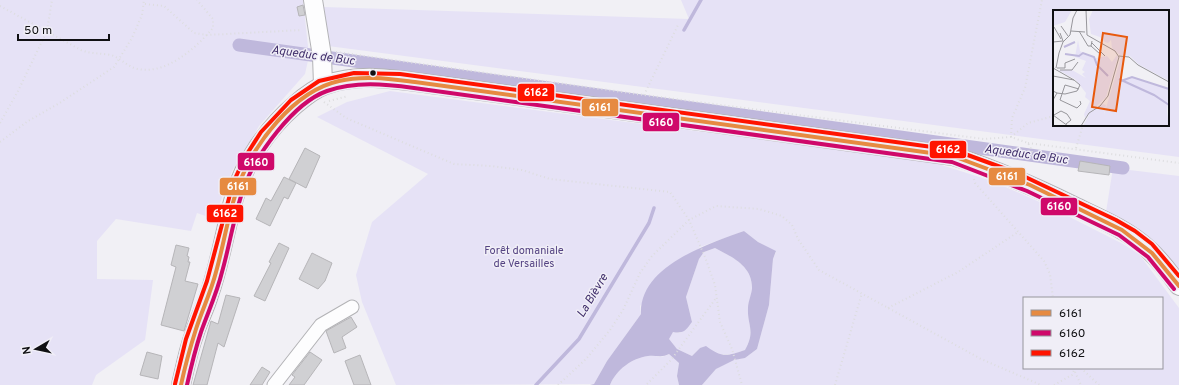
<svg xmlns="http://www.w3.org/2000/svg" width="1179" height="385" font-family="Overpass,sans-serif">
<rect width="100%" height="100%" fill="#f1f0f5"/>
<g fill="#e6e2f6" fill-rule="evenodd">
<polygon points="0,0 303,0 309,56 305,74 259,126 232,171 214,219 197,213 191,231 116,219 97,241 97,279 153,280 145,340 96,375 92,385 0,385"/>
<path d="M681,0H1179V157L328,46L324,7L689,19ZM1054,11H1168V125H1054Z"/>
<path d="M390,91L932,162L992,181L1044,204L1123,244L1139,254L1179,308V385H702L716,369L734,359L745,358L757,349L769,305L773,259L776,252L758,242L744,231L700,247L640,306L641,314L607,361L594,384L396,385L362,302L356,275L372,222L428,174L317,117L347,102ZM1024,298H1162V368H1024Z"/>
<path d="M1113,168L1179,176V270C1160,243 1135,227 1106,212Z"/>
<path d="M715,248C732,257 753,266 752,289C752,296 748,302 748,308C747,326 756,330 745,350C726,357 719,355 700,348L692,356L677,349L668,339L673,332L680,333L692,322L686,297L699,259L704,252Z"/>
<path d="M669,354L679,363L677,376L679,385H610C616,370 632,358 648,356C656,355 662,359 669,354Z"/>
</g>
<path fill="#bfb8dc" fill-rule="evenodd" d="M744,231L758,242L776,251L773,259L769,305L757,349L745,358L734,360L716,369L702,385H679L677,376L679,363L669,354C662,358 656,355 648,356C632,358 616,370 610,385H590L594,384L607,361L641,314C639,266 708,244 744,231ZM715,248C732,257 753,266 752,289C751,296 748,302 748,308C747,326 756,330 745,350C727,356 722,358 706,346L700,348L692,356L677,349L669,339L673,332C684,334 686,330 692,322L686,297L699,259L704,252Z"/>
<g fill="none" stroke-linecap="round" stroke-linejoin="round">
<g stroke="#bfb8dc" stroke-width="3.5">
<polyline points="684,30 701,0"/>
<polyline points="536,385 579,339 649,223 654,208"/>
</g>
<polyline stroke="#bfb8dc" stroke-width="13" points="239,45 1123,168"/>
</g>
<g fill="#d0d0d3" stroke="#b6b5b8">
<polygon points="303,5 305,15 299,16 297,7"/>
<polygon points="305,148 320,156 306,188 289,179"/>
<polygon points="1080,161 1110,166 1109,175 1078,171"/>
<polygon points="284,177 296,183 288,199 284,197 270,226 256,219 266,198 271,201"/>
<polygon points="279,243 289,248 265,301 254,296 271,263 269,262"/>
<polygon points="176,245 189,248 187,256 189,257 188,262 190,262 185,281 198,284 184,331 161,325 176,267 171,265"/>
<polygon points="312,253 332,263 325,281 318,289 299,279"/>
<polygon points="226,295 240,298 224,347 218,343 207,385 193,385 211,321 218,324"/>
<polygon points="351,317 357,327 342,337 346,348 334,353 326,331"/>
<polygon points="147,352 162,356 158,379 140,375"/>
<polygon points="310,352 322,360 304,385 289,385 295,377 292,375"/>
<polygon points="360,355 371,385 354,385 345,361"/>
<polygon points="262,367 270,372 262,385 250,385"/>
</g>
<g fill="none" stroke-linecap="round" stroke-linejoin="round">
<g stroke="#b3b3b6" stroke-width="15">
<polyline id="street" points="274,385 321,325 352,307"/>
</g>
<g stroke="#b3b3b6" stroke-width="20">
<g id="secondary">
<polyline points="313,0 322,56 323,85"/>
<path d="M181,385C185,368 188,351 194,335C198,321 205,309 209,295C220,264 225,230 234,198C244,163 267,129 295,105C303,98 314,89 325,85C363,71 405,81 445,86L953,156C995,169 1035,187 1074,206C1099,218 1128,230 1148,249C1160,260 1170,273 1179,286"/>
</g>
</g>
<g stroke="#dddddf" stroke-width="2" stroke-dasharray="1 3" stroke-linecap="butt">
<polyline points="145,4 164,6 194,33 207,35 302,30"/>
<path d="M0,6L81,50C91,54 100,53 111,55C121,58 127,67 138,69C166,75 196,48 213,28V19L197,0"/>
<polyline points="336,52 644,95 984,139 1011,137 1028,143 1032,151 1032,156 999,156"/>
<polyline points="644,95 679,23"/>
<polyline points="329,101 348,96"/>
<polyline points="324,102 346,118 454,164 491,166 522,170 550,179 670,192 689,220 705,257 715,285 720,322 732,349 742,385"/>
<polyline points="0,123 18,91 47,31 52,0"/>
<polyline points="1011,137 1012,118 1025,88 1042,0"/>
<polyline points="1011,137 1028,123 1054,116"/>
<polyline points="0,142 28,121 58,104 114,67 132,38 142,15 144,0"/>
<polyline points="1028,143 1179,163"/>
<polyline points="1076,148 1083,125"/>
<polyline points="974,179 975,183 1044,261 1050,274 1053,298"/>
<polyline points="888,308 958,272 1018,232"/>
<polyline points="1081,368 1099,385"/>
<polyline points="1075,372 1081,385"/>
<polyline points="647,384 671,360 716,298"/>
<polyline points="558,385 586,359 610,330 623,310 640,273 652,256 689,220 716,206 759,209 782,216 792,225 798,239 819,270 981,359 1041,385"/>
<polyline points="835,385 862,293"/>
<polyline points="1054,385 1072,375 1075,368"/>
</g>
<use href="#street" stroke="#fdfdfe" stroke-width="13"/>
<use href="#secondary" stroke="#fdfdfe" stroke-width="18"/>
<g stroke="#f0eef7" stroke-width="7">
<path id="bus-1" d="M181,385C185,366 190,348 196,329C202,310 211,292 216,272C224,244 228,214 238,187C253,144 294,91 339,81C364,75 390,79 415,82L953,156L1030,185L1122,230L1152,253L1179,286"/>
</g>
<g stroke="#f0eef7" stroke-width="7">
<path id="bus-2" d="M187,385C191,367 195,350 201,332C208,312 217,293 222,272C230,244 234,215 244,187C256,155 293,103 327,91C355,81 385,84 414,88L952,162L1027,191L1119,235L1148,257L1174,289"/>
</g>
<g stroke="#f0eef7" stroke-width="7">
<polyline id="bus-3" points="175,384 186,339 207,281 233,183 245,157 261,132 291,100 319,81 354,73 400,74 954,150 1017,173 1116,220 1135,231 1152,244 1179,276"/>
</g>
<use href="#bus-1" stroke="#e68a41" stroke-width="4"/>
<use href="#bus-2" stroke="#cf086a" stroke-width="4"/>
<use href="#bus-3" stroke="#ff1400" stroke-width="4"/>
</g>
<circle fill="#101013" stroke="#f0eef7" stroke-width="1.5" cx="373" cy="73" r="3.5"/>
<g text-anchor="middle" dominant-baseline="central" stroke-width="3" stroke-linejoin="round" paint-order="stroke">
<g font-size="11" fill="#554483" stroke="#f0eef7">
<text x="524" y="251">Forêt domaniale<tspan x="524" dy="13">de Versailles</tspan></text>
</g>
<g font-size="12" font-style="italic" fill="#3f2d6a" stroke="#f0eef7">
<text transform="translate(313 56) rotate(8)">Aqueduc de Buc</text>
<text transform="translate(1026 155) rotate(8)">Aqueduc de Buc</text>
<text transform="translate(593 296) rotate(-59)">La Bièvre</text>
</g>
</g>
<g transform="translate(1053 10)">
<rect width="116" height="116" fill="#f1f0f5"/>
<path d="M0,0H19L12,12L0,16ZM40,0H116V71L85,54L77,46L67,45L59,38L58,30L55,33L52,32L47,27L38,24L36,9ZM25,30L27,41L36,46L43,48L54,46L59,52L64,45L65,47L53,87L32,108L31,104L37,91L32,87L33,83L22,69L5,60H19L33,68L29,64L32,62L29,60L33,51L22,47ZM68,47H71L67,70L77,67L116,78L114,101L116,116H30L37,103L50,94L53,95L51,105Z" fill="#e6e2f6"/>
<path fill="none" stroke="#bfb8dc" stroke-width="2" d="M11,37L22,32M12,44L26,46L30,43L41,47L44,55L55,66M66,69L101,85L116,95M68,71L79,67L116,79"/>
<path fill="none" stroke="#97969b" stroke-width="1" d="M8,16L15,26M1,17L8,29M18,21L32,22M26,21L35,36H38L39,31M0,32L10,31L7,23M39,33L52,46M38,36L47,44M6,43L10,32L17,25L20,8L24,0M66,46L76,47L85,55L116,72M0,58L21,70L0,66M3,58L6,43M4,58H12V53L22,49M7,60H19L25,52M26,79L12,75L7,90L24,98L28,94L27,91M0,81L4,83L0,90M4,83L12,84L24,81L27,75L21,70M0,105L15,116M1,105L8,101L14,104L18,110L13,114M28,116L36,103L47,96L55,86L66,47L62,41L34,25L33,0"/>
<path fill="#e8590c" fill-opacity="0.15" stroke="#e8590c" stroke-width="2" d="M50,23L74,27L63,101L39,97Z"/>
<rect width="116" height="116" fill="none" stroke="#101013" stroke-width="2"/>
</g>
<g stroke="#f0eef7" stroke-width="1.5">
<rect x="517" y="83" width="38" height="19" rx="4" fill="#ff1400"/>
<rect x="581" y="98" width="38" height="19" rx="4" fill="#e68a41"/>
<rect x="642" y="112" width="38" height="20" rx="4" fill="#cf086a"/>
<rect x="929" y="140" width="38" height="19" rx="4" fill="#ff1400"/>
<rect x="237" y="152" width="38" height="19" rx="4" fill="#cf086a"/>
<rect x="988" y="167" width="38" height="19" rx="4" fill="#e68a41"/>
<rect x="219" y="177" width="38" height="19" rx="4" fill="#e68a41"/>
<rect x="1040" y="197" width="38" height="19" rx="4" fill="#cf086a"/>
<rect x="206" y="204" width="38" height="19" rx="4" fill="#ff1400"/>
</g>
<g font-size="11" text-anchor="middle" font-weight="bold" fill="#fff">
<text x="536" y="96">6162</text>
<text x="600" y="111">6161</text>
<text x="661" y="126">6160</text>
<text x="948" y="153">6162</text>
<text x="256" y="166">6160</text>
<text x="1007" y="180">6161</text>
<text x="238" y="190">6161</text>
<text x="1059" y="210">6160</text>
<text x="225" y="217">6162</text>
</g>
<rect x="1023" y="297" width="140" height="72" fill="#f0eef7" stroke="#96959c"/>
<rect x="1031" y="310" width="20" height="6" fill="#e68a41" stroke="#96959c"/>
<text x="1059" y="317" font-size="12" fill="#101013">6161</text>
<rect x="1031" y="330" width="20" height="6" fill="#cf086a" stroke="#96959c"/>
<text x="1059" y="337" font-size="12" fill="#101013">6160</text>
<rect x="1031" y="350" width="20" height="6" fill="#ff1400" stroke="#96959c"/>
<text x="1059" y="357" font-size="12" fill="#101013">6162</text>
<g transform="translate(36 349) rotate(261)" stroke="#f0eef7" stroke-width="3" paint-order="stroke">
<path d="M0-3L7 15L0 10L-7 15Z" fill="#101013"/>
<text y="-6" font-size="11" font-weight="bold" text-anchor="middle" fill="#101013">N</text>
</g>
<path d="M18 34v6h91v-6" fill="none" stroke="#101013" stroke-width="2"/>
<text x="24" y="34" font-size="12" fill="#101013" stroke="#f0eef7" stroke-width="3" paint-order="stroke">50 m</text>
</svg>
